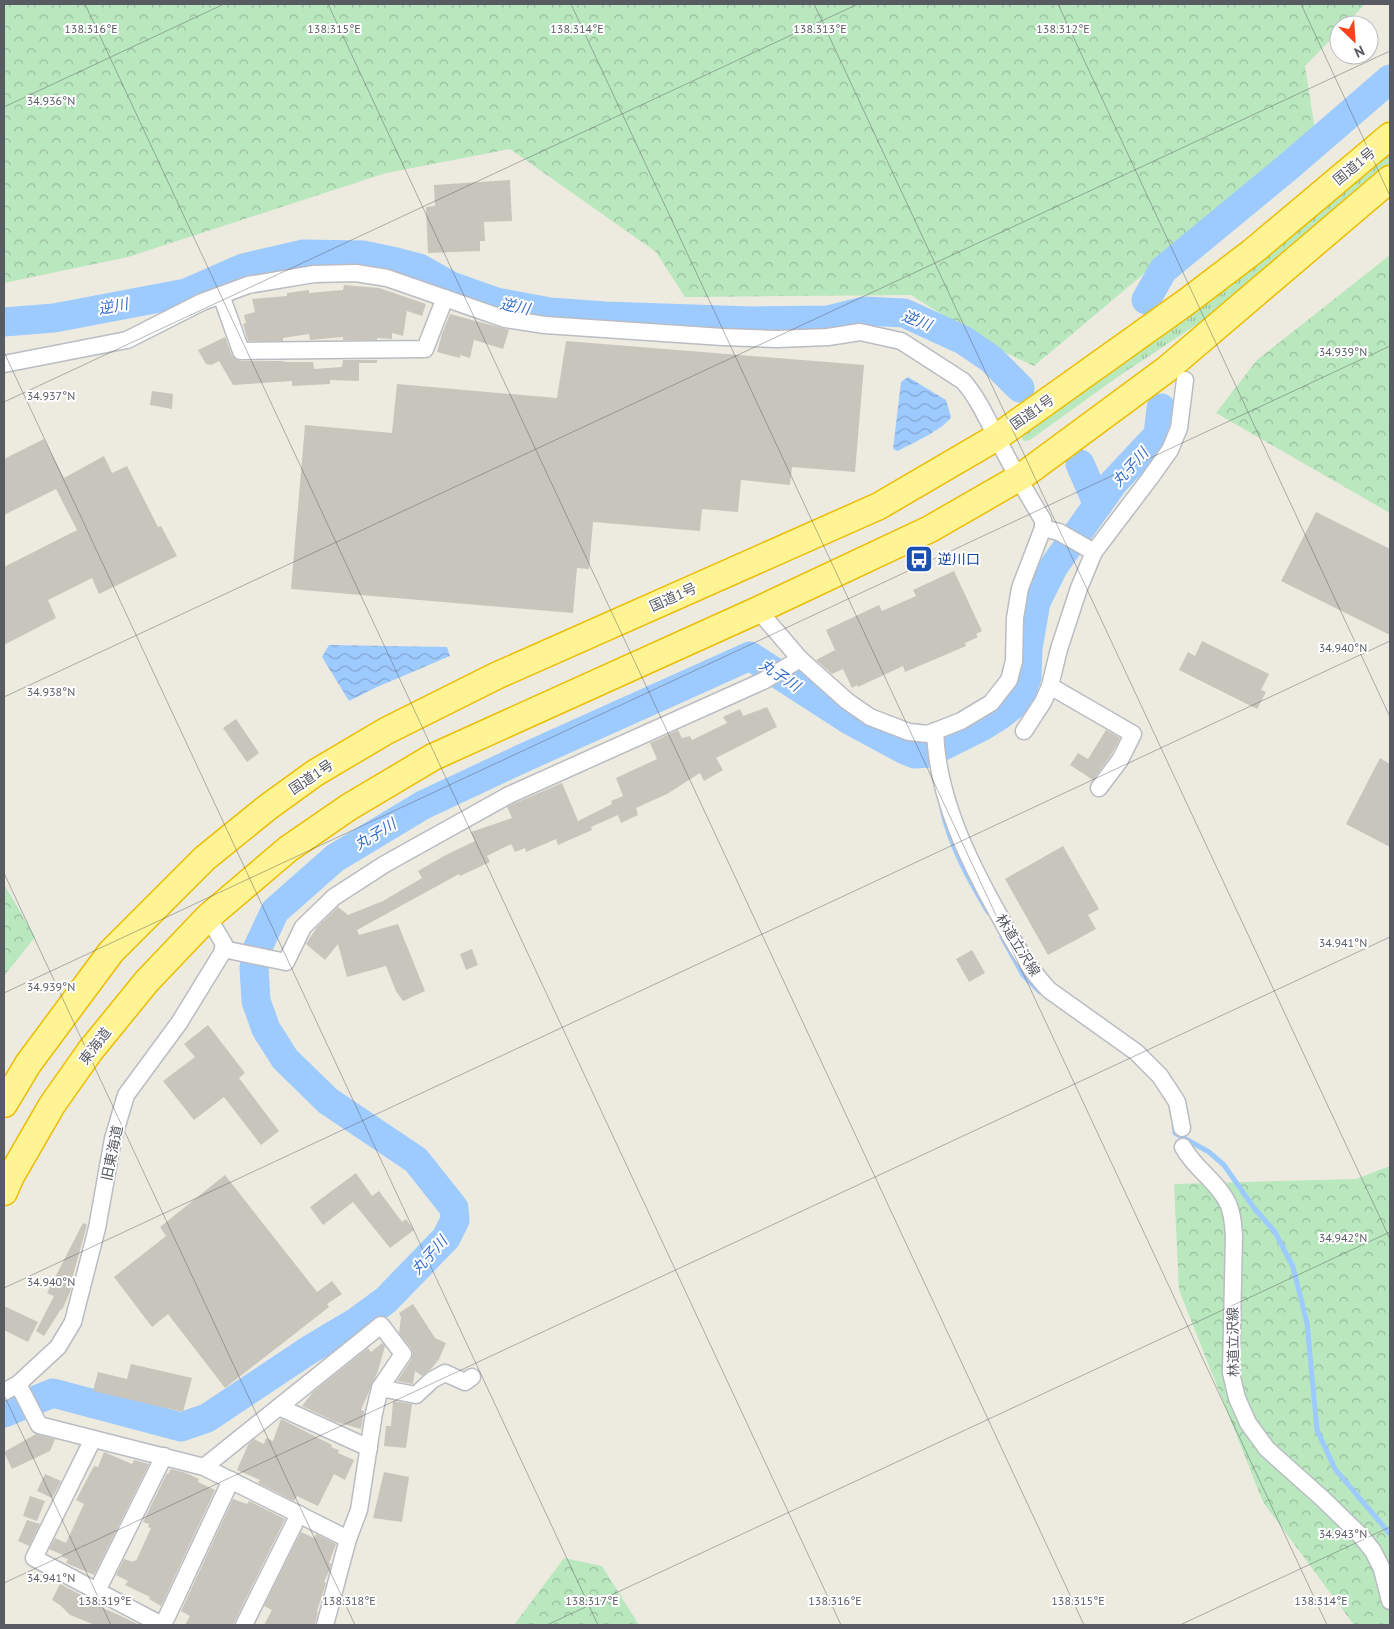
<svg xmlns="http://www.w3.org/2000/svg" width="1394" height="1629" font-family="'PT Sans','Noto Sans JP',sans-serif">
<defs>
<pattern id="grass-tufts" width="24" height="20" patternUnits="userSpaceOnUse" patternTransform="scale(1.25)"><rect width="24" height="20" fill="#b9e7be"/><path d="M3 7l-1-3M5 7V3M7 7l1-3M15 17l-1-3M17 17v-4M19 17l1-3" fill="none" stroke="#99be9e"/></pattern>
<pattern id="forest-crowns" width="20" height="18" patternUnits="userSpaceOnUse" patternTransform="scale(1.25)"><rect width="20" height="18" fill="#b9e7be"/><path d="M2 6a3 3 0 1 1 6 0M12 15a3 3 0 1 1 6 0" fill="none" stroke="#99be9e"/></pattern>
<pattern id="water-waves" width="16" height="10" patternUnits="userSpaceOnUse" patternTransform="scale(1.25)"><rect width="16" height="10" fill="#9dcaff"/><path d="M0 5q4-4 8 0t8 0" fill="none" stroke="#83a7d2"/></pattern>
</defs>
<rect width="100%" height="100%" fill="#edebdf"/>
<polygon fill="url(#grass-tufts)" points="1390,146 1390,168 1208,317 1116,378 1030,440 1025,441 1023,440 1020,434"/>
<g fill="url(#forest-crowns)">
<polygon points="4,4 1365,4 1345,25 1339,25 1339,31 1305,66 1315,130 1034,366 993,347 911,295 685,297 656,252 510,149 386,173 128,257 4,283"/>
<polygon points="1390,255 1390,513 1216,413 1257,360"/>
<polygon points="4,884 35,937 4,976"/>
<polygon points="1390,1166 1390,1625 1354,1625 1263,1502 1179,1290 1174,1184 1356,1179"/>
<polygon points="564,1558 602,1566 639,1625 514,1625"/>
</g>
<g fill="url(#water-waves)">
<path d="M908,377L946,400L951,417C943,430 912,443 898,451L893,449L901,382Z"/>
<polygon points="329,645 447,647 450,656 377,687 349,701 322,657"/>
</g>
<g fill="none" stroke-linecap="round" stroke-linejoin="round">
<g stroke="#9dcaff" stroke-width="5">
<path d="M942,809C950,846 969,880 988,912"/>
<polyline points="1002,937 1023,975 1040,992"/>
<polyline points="1174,1125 1175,1133 1209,1152 1224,1165 1254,1208 1275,1232 1293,1267 1307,1323 1317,1430 1335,1469 1390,1534"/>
</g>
<g stroke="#9dcaff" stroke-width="29">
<polyline points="1146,300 1163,270 1288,167 1390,79"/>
<polyline points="4,322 54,318 186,293 243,268 303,254 363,255 396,262 419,268 451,286 496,302 550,312 605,316 752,321 828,320 864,311 904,313 963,340 991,359 1020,388"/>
<polyline points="1080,464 1098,505"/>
<polyline points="4,1413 53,1393 181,1427 207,1418 309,1350 356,1322 386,1300 446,1238 455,1220 454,1208 416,1160 328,1101 285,1059 266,1029 256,1001 254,968 258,947 275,911 335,858 423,805 519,760 750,656 851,721 903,749 915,754 929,753 983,726 999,716 1013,705 1022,691 1027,677 1028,648 1036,602 1054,566 1114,482 1158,435 1161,408"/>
</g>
</g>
<g fill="#c8c5bc">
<polygon points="510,180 512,221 484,222 485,241 480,241 480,251 428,253 426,207 435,206 434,185"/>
<polygon points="344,285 379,288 426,304 422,316 407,311 403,336 392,333 392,339 377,338 377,340 343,340 343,337 310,340 309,334 283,338 283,341 248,341 243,324 246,323 244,315 255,312 252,299 287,296 287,293 309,290 309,293 343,290"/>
<polygon points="450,314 509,330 503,349 474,340 470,358 460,355 460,358 437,352 442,334"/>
<polygon points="225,337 232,355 236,359 241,361 283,361 284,362 313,362 314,369 342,367 343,360 377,360 377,363 359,363 359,381 330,380 330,384 292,386 292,381 233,385 219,361 211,365 206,364 198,350"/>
<polygon points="566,341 864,365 855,472 792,467 790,485 741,480 738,512 702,509 700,531 593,522 589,569 577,568 573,613 291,589 305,425 392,433 397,384 557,398"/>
<polygon points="152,391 173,394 172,409 150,405"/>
<polygon points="44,439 64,478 104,456 112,473 127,466 158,527 161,526 177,556 99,594 92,578 48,600 56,618 4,645 4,567 77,530 56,489 4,515 4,459"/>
<polygon points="1316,512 1390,549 1390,635 1281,581"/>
<polygon points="954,571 982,631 976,634 978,637 965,643 966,646 905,672 903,666 858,687 857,685 852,688 843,669 832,674 816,660 835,650 826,630 879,605 882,611 916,596 913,590"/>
<polygon points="1202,641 1269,674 1261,690 1266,692 1257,709 1179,670 1188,652 1195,656"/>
<polygon points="767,707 777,727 716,758 723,770 704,781 700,773 667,794 636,808 638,815 621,823 618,815 591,827 592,830 558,845 556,839 526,852 525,848 515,852 511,844 487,856 490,862 460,876 459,874 357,930 359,935 398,924 425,991 403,1001 396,991 386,966 347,977 338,944 325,960 306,944 317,927 338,907 348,915 383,901 422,878 418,871 444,856 475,841 471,832 512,818 507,807 513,804 562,783 578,821 612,804 611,801 623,796 616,778 657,759 650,743 678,730 682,738 690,736 692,740 727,723 723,717 740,709 743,716"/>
<polygon points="236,719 259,753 247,762 223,728"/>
<polygon points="1106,730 1120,738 1111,755 1093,780 1070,765 1078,753 1088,759"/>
<polygon points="1380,758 1390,764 1390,847 1346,824"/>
<polygon points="1063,846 1099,909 1088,915 1096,929 1048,955 1005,879"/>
<polygon points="472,949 478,965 466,970 460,954"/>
<polygon points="972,950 985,973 969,982 956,959"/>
<polygon points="208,1025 245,1073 239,1078 279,1131 261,1145 224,1097 194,1120 163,1081 195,1057 184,1044"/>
<polygon points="356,1173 372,1196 379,1191 402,1222 406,1219 414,1230 390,1248 353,1202 323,1225 310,1207"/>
<polygon points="225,1175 317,1292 332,1281 342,1294 327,1304 329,1307 225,1388 168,1314 152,1327 114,1277 166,1236 160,1227"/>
<polygon points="83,1223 87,1225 72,1279 73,1280 70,1292 62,1310 61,1309 44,1336 36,1331 54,1296 47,1293"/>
<polygon points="413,1304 435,1338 446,1343 439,1359 431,1369 422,1376 415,1371 413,1384 397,1381 411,1360 413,1354 411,1348 399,1333 401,1317 399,1313"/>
<polygon points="4,1306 38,1322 28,1342 4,1330"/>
<polygon points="382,1343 385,1346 378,1371 361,1410 364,1411 361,1429 336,1422 302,1406 313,1392 368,1348 371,1352"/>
<polygon points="131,1364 192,1378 183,1412 93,1391 98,1372 127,1379"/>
<polygon points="393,1401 412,1404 406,1448 384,1446 386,1426 391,1426"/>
<polygon points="281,1419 332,1445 331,1447 339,1450 338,1453 354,1460 345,1480 334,1474 318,1506 297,1496 294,1501 258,1483 260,1480 237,1470 248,1445 254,1439 264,1444 266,1438 273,1441"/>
<polygon points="36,1434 55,1439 50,1451 12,1469 4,1452"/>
<polygon points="104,1452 132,1464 134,1460 149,1464 94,1575 66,1563 68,1559 62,1557 63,1555 49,1549 55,1538 66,1543 84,1504 76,1500 94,1466 98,1467"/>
<polygon points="171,1469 186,1473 199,1479 198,1482 215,1490 161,1606 149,1599 150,1597 125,1585 128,1581 116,1575 124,1559 133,1562 134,1560 136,1561 151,1528 148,1527 149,1524 143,1522 167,1473 168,1474"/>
<polygon points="384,1472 409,1477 402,1522 373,1518"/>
<polygon points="45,1474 61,1481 52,1498 37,1491"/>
<polygon points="30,1496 45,1501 37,1521 23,1516"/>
<polygon points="233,1499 247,1504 249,1501 285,1519 233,1625 185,1625 190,1616 181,1611"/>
<polygon points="27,1520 40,1524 29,1546 18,1541"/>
<polygon points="301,1532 314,1538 316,1534 336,1544 329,1563 331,1564 330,1569 324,1582 326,1583 317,1611 318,1612 315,1623 314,1625 264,1625 272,1610 264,1606"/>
<polygon points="60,1584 83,1596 82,1598 140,1625 95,1625 70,1615 60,1605 52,1600"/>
</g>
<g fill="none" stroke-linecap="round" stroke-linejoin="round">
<g stroke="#babcc3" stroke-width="19">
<g id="minor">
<polyline points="221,295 241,351 425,349 445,298"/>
<path d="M4,364L127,340L202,302L248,285L314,274L356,273L387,278L505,319L545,325L723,337L777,339L828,337L860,332L901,341L963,381C978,398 987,419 998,440C1012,467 1027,494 1043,520V528L1020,588L1015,618L1014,661L1009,680L991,703L961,721L928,734L909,732L870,717L847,701L800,659L758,610"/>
<polyline points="1043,528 1059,532 1094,552"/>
<polyline points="1050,686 1133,734 1120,760 1099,788"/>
<path d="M935,731C937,797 968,860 1000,917C1014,943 1029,969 1049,990L1136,1052L1160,1076L1177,1102L1182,1128"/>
<polyline points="1024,731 1043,702 1050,686 1059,649 1079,588 1094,552 1150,478 1170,450 1179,428 1185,380"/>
<polyline points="223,949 286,962 303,927 334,897 385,864 509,795 763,681 800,659"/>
<path d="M1183,1147C1193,1166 1211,1177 1223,1195C1232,1207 1233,1222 1234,1236L1231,1373L1237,1398L1248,1423L1267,1449L1323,1499L1361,1536L1373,1551L1382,1569L1390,1601"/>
<polyline points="18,1384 39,1425 204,1467 348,1539"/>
<polyline points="380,1388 416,1395 432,1380 445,1373 465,1382 472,1377"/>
<polyline points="4,1392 18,1384 58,1347 73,1322 97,1228 113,1139 126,1095 179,1023 222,953 224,944 208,917"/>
<polyline points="279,1407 369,1448"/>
<polyline points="93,1439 34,1558 162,1625"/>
<polyline points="204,1467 381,1325 403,1354 380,1388 374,1413 359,1510 348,1539 325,1625"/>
<polyline points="97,1591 164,1456"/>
<polyline points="163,1625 231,1480"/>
<polyline points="244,1625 299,1514"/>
</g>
</g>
<g stroke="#ecbc00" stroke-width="29">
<g id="trunk">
<polyline points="4,1104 28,1064 111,952 205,858 268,807 315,773 386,731 496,676 879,506 997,437 1189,300 1252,252 1390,136"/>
<polyline points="4,1192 11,1176 52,1105 90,1051 147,981 208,917 288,849 349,807 433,757 758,610 930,529 1022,476 1167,369 1390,179"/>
</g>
</g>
<use href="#minor" stroke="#fff" stroke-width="16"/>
<use href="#trunk" stroke="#fff493" stroke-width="26"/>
</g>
<path fill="none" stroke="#585b62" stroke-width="1" stroke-opacity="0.45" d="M85,4L841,1625M328,4L1084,1625M571,4L1327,1625M814,4L1390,1239M1058,4L1390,717M1301,4L1390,196M4,107L224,4M4,352L598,1625M4,402L858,4M4,697L1390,51M4,873L355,1625M4,993L1390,346M4,1288L1390,641M4,1395L111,1625M4,1583L1390,937M547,1625L1390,1232M1180,1625L1390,1527"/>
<defs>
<g id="bus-square" transform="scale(1.4375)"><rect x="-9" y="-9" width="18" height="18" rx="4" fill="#1a4fb4" stroke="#fff"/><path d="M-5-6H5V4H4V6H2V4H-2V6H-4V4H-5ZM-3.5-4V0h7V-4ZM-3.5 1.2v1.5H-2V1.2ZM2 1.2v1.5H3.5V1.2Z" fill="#fff"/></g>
</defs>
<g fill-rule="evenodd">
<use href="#bus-square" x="919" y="559"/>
</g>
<g text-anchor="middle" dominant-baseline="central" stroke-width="4" stroke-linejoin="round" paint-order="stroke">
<g font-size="14" fill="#585b62" stroke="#fff">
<text transform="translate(1354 166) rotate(-40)">国道1号</text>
<text transform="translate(1032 412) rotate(-35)">国道1号</text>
<text transform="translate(673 597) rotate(-24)">国道1号</text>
<text transform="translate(311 777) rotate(-34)">国道1号</text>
<text transform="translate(1018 945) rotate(58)">林道立沢線</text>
<text transform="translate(95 1046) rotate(-53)">東海道</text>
<text transform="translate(112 1153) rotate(-78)">旧東海道</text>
<text transform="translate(1233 1342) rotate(-91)">林道立沢線</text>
</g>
<g font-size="14" fill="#164399" stroke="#fff" text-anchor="start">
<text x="938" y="559">逆川口</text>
</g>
<g font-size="15" font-style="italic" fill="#366fcc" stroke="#fff">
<text transform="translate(113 306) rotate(-11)">逆川</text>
<text transform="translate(515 306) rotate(11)">逆川</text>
<text transform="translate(917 320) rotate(21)">逆川</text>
<text transform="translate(1130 467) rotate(-48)">丸子川</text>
<text transform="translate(780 675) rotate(33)">丸子川</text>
<text transform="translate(375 834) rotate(-31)">丸子川</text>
<text transform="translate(429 1255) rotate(-48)">丸子川</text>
</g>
</g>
<g font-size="12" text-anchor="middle" fill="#585b62" stroke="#fff" stroke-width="4" stroke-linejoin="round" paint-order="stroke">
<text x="91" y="33">138.316°E</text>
<text x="334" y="33">138.315°E</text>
<text x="577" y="33">138.314°E</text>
<text x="820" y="33">138.313°E</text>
<text x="1063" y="33">138.312°E</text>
<text x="51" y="105">34.936°N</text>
<text x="1343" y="356">34.939°N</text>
<text x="51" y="400">34.937°N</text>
<text x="1343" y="652">34.940°N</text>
<text x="51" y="696">34.938°N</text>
<text x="1343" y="947">34.941°N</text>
<text x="51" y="991">34.939°N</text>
<text x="1343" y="1242">34.942°N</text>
<text x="51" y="1286">34.940°N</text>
<text x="1343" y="1538">34.943°N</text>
<text x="51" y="1582">34.941°N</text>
<text x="105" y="1605">138.319°E</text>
<text x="349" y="1605">138.318°E</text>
<text x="592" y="1605">138.317°E</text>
<text x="835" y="1605">138.316°E</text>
<text x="1078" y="1605">138.315°E</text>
<text x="1321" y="1605">138.314°E</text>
</g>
<rect width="1394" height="1629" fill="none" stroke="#585b62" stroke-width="10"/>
<g transform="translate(1354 40) rotate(155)"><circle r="24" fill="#ffffff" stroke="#bcbdc0"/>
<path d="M0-4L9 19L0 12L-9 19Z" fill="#f8441b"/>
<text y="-8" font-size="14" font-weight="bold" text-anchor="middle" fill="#585b62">N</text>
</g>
</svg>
